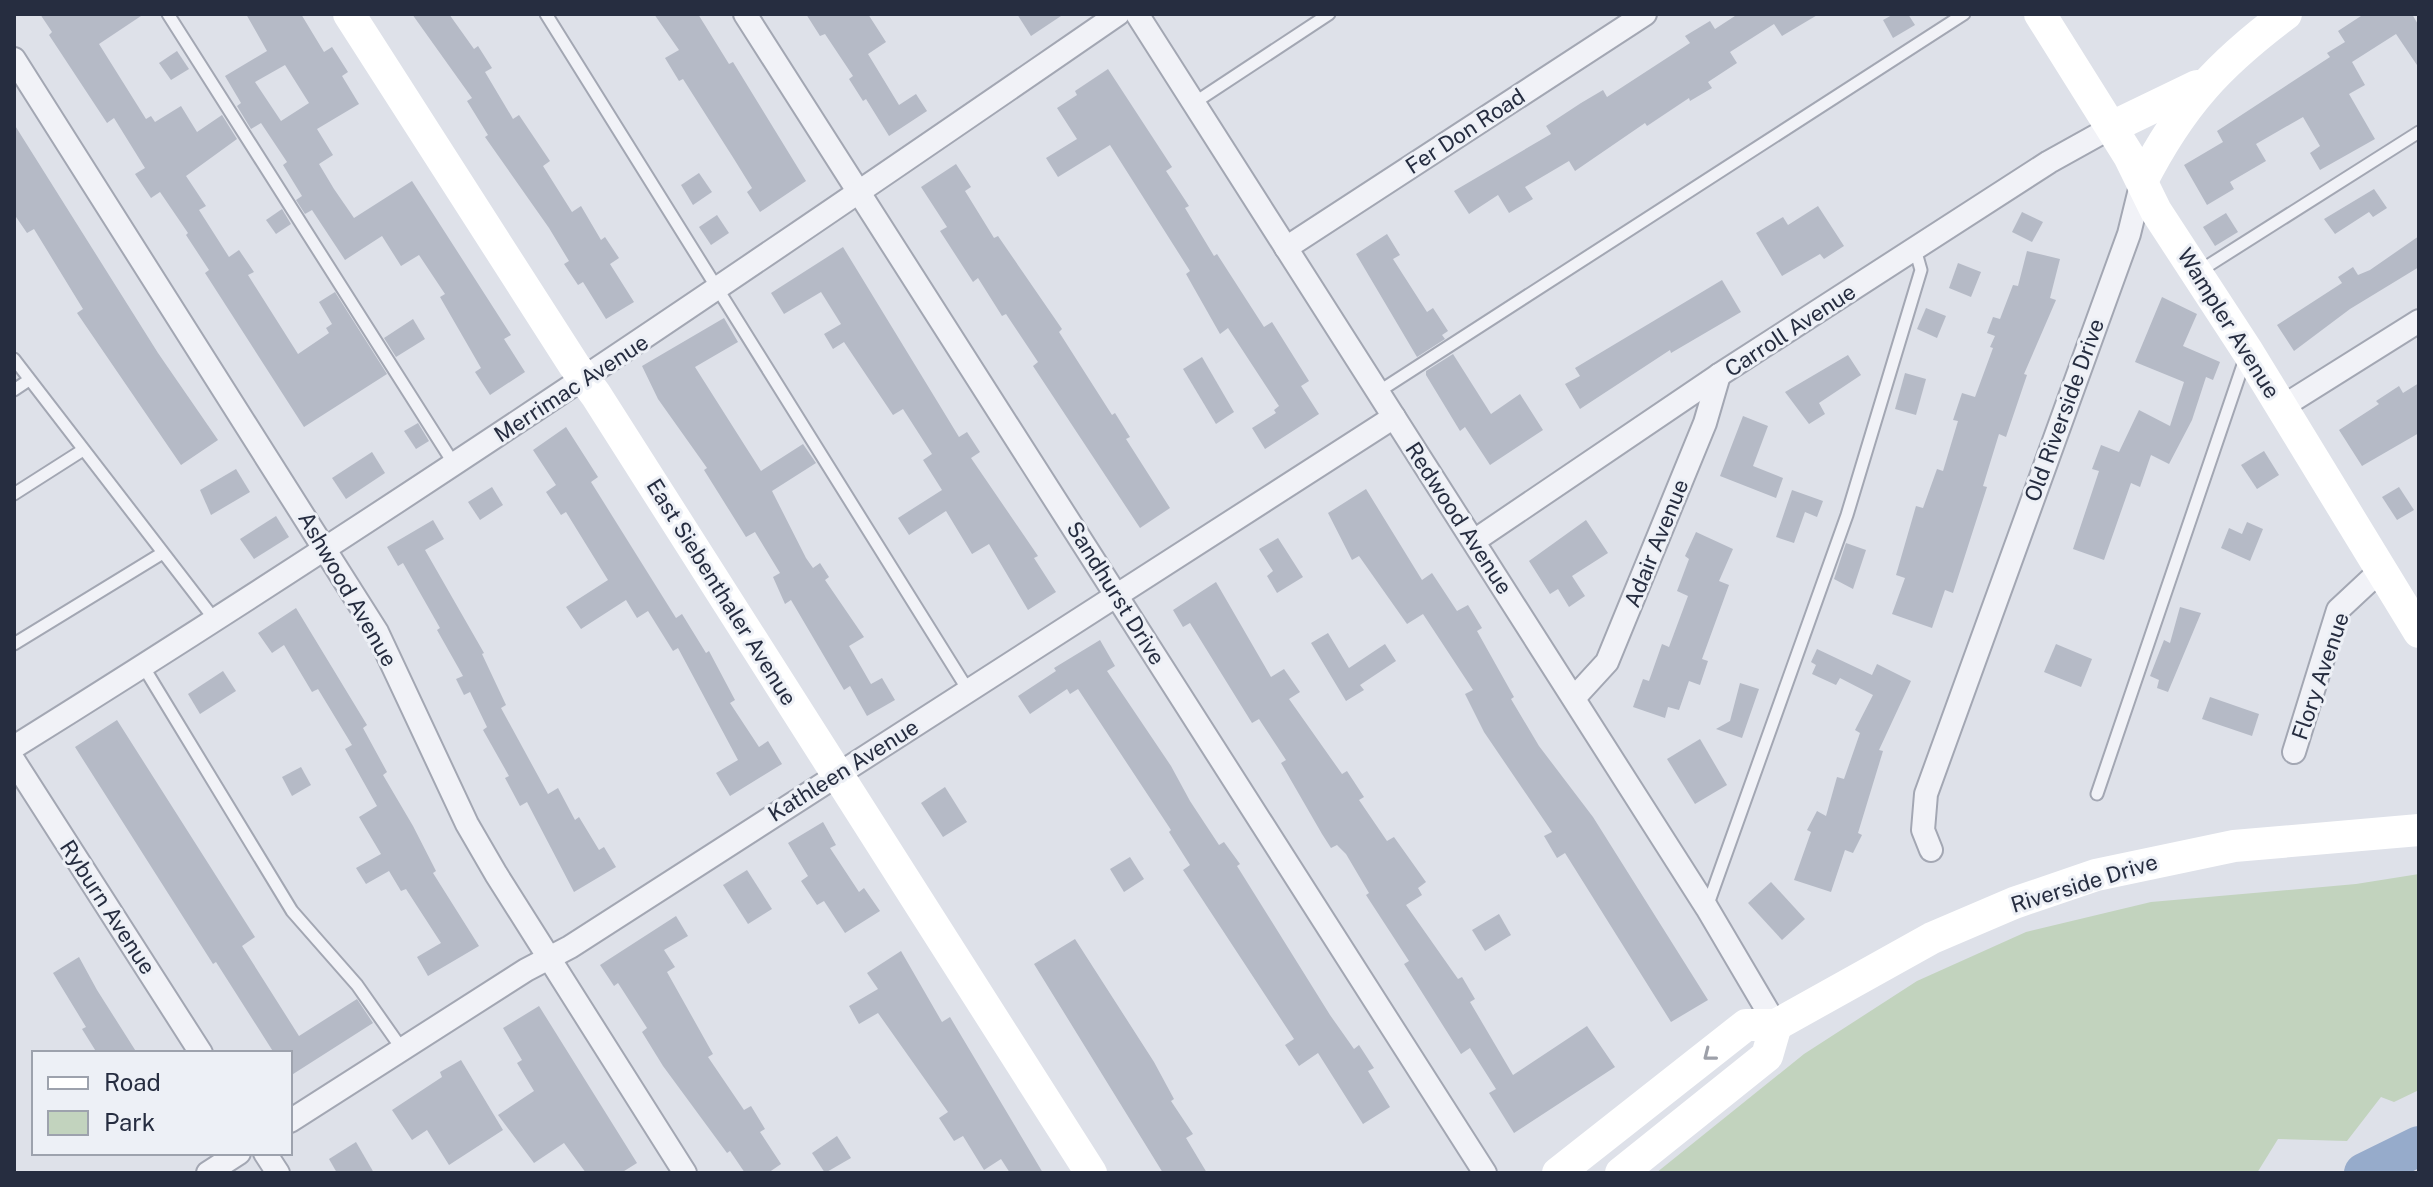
<svg xmlns="http://www.w3.org/2000/svg" width="2433" height="1187" font-family="'Public Sans',sans-serif">
<rect width="100%" height="100%" fill="#dee1e9"/>
<polygon fill="#c2d3be" points="2419,874 2419,1090 2394,1102 2381,1097 2347,1141 2278,1139 2257,1173 1656,1173 1804,1054 1917,981 2026,932 2151,902 2356,884"/>
<g fill="none" stroke-linecap="round" stroke-linejoin="round">
<polyline stroke="#96abcb" stroke-width="40" points="2364,1173 2419,1146"/>
</g>
<g fill="#b5bac6" fill-rule="evenodd">
<polygon points="40,14 144,14 99,44 146,119 151,116 155,122 181,106 197,132 222,115 237,139 186,176 206,206 199,210 229,257 239,250 254,272 248,275 298,354 329,333 326,328 332,324 319,302 335,292 387,374 304,427 205,273 209,270 186,235 188,233 160,192 151,198 135,174 145,168 114,118 107,123 49,35 52,32"/>
<path d="M246,14H301L324,52L332,47L348,72L342,76L359,104L317,129L333,155L319,164L334,189L354,218L412,181L511,335L504,339L525,372L490,395L475,372L481,368L440,297L445,294L419,255L401,266L382,236L345,260L312,210L305,214L296,200L302,196L283,165L287,162L261,123L251,129L237,106L241,103L225,76L267,51ZM285,65L309,103L281,121L255,82Z"/>
<polygon points="412,14 449,14 474,49 478,46 492,68 485,72 513,119 519,115 550,161 543,166 572,212 581,206 601,240 605,237 619,258 610,264 634,302 606,319 583,282 578,285 564,264 569,261 549,228 485,137 488,135 467,101 472,98"/>
<polygon points="654,14 698,14 729,64 733,62 806,181 760,212 747,192 752,188 734,159 683,79 679,81 665,58 679,50"/>
<polygon points="806,14 868,14 886,42 868,54 899,105 916,94 927,111 889,136 866,99 863,101 849,79 853,76 825,34 820,36"/>
<polygon points="1017,14 1064,14 1031,36"/>
<polygon points="1738,14 1819,14 1782,36 1774,24 1730,52 1737,63 1708,82 1712,88 1690,101 1689,98 1647,126 1645,123 1575,171 1569,161 1525,187 1533,199 1509,213 1498,195 1469,214 1454,191 1551,134 1546,126 1581,103 1603,90 1607,97 1690,43 1685,36 1710,21 1715,29"/>
<polygon points="1894,14 1908,14 1915,25 1893,38 1883,20"/>
<polygon points="2364,14 2412,14 2419,26 2419,68 2396,34 2352,62 2365,85 2349,94 2375,139 2320,170 2310,153 2320,146 2303,117 2256,144 2266,161 2230,182 2234,189 2207,205 2184,165 2223,142 2217,131 2330,57 2327,53 2345,42 2338,31"/>
<polygon points="177,51 189,69 171,80 159,63"/>
<polygon points="1108,69 1172,167 1166,171 1189,206 1185,208 1214,256 1217,254 1264,327 1272,322 1309,381 1301,386 1319,414 1265,449 1252,428 1276,413 1274,410 1279,406 1228,328 1220,334 1186,274 1190,271 1110,145 1058,177 1046,158 1077,139 1057,108 1077,95 1075,91"/>
<polygon points="14,124 158,353 218,440 181,465 77,313 83,309 34,229 27,233 14,214"/>
<polygon points="956,164 971,187 965,191 994,238 998,236 1062,329 1059,332 1112,415 1115,413 1130,437 1126,439 1170,508 1140,528 1033,366 1038,362 1006,314 1002,316 978,278 973,282 940,231 947,227 921,187"/>
<polygon points="699,173 712,192 693,205 681,185"/>
<polygon points="2374,189 2387,208 2373,217 2369,212 2335,234 2324,219"/>
<polygon points="1818,206 1844,246 1824,259 1820,254 1782,276 1756,233 1783,217 1788,225"/>
<polygon points="282,209 291,224 276,234 266,220"/>
<polygon points="2022,212 2043,222 2032,242 2012,232"/>
<polygon points="2226,213 2238,232 2215,246 2203,227"/>
<polygon points="717,215 729,233 711,245 699,227"/>
<polygon points="1387,234 1400,255 1393,259 1427,312 1433,308 1448,331 1442,335 1445,339 1417,357 1356,254"/>
<polygon points="2419,236 2419,267 2350,309 2294,351 2277,325 2342,283 2338,277 2353,267 2358,275 2370,270"/>
<polygon points="843,247 959,437 967,432 980,452 971,458 1038,556 1034,558 1056,592 1028,610 989,544 972,554 946,511 909,535 898,518 942,490 923,460 932,454 903,409 893,415 844,342 833,349 824,334 841,324 821,292 784,314 771,293"/>
<polygon points="2027,251 2060,259 2050,298 2056,300 2024,374 2027,375 2006,437 1999,434 1983,486 1987,487 1953,593 1945,590 1932,628 1892,614 1905,578 1896,575 1916,506 1923,508 1937,469 1943,471 1958,421 1953,420 1962,393 1975,397 1993,348 1990,347 1995,336 1987,333 1993,317 2000,319 2013,285 2018,286"/>
<polygon points="1958,263 1981,272 1971,297 1949,288"/>
<polygon points="1722,280 1741,312 1671,353 1670,350 1580,409 1565,384 1580,376 1575,368"/>
<polygon points="2162,297 2197,314 2183,346 2220,362 2213,380 2206,377 2192,420 2169,464 2151,455 2140,487 2131,483 2104,560 2073,549 2099,471 2092,469 2101,445 2119,452 2139,410 2170,426 2184,382 2135,362"/>
<polygon points="1926,308 1946,316 1937,338 1917,329"/>
<polygon points="724,318 738,342 695,367 761,471 803,444 816,463 772,491 806,558 813,568 820,563 829,577 825,580 864,637 849,646 871,684 882,678 895,700 867,716 850,686 844,690 791,600 785,604 773,577 780,573 755,532 746,537 704,470 707,468 658,399 642,366"/>
<polygon points="413,319 425,339 396,357 384,338"/>
<polygon points="1453,354 1491,414 1520,394 1543,430 1490,465 1465,427 1460,431 1426,375 1426,371"/>
<polygon points="1848,355 1861,375 1819,403 1825,414 1809,424 1785,392"/>
<polygon points="1202,357 1234,412 1216,424 1183,369"/>
<polygon points="1905,373 1926,379 1916,415 1895,409"/>
<polygon points="2419,383 2419,433 2362,466 2339,430 2379,404 2376,401 2399,386 2403,393"/>
<polygon points="1743,416 1768,426 1753,466 1783,478 1776,498 1720,476"/>
<polygon points="418,423 429,441 416,449 404,431"/>
<polygon points="566,427 598,477 591,482 676,618 682,614 706,653 709,651 735,700 730,703 759,747 768,741 782,764 730,796 716,773 738,760 678,648 673,651 648,611 637,618 626,600 581,629 566,607 608,580 566,512 561,515 546,492 556,485 533,450"/>
<polygon points="2264,451 2279,475 2257,489 2241,465"/>
<polygon points="372,452 385,473 346,499 332,478"/>
<polygon points="236,469 250,492 211,515 200,490"/>
<polygon points="492,487 503,505 480,520 468,502"/>
<polygon points="2399,487 2414,510 2397,520 2382,497"/>
<polygon points="1366,489 1422,580 1432,573 1457,611 1468,605 1482,628 1477,631 1514,697 1511,699 1539,746 1593,817 1708,1000 1671,1022 1565,853 1557,858 1544,836 1552,832 1484,732 1465,694 1473,690 1423,614 1407,624 1359,556 1352,560 1328,513"/>
<polygon points="1792,490 1823,501 1817,517 1805,512 1794,543 1776,537"/>
<polygon points="276,516 289,537 254,559 240,539"/>
<polygon points="433,520 444,539 425,550 484,653 482,654 506,705 501,708 548,794 558,788 575,820 579,817 599,850 604,847 616,867 574,892 527,802 520,806 505,778 509,776 483,730 487,727 470,692 464,695 456,679 463,676 437,630 440,628 403,563 398,566 387,547"/>
<polygon points="1586,520 1608,553 1572,576 1585,596 1569,607 1558,589 1550,594 1529,561"/>
<polygon points="2247,522 2263,529 2250,561 2221,548 2229,528 2242,534"/>
<polygon points="1696,532 1733,549 1719,581 1729,585 1702,659 1708,661 1700,685 1689,681 1679,710 1668,707 1665,718 1633,707 1643,679 1649,681 1662,644 1669,647 1688,596 1677,591 1689,559 1685,556"/>
<polygon points="1278,538 1303,577 1277,593 1267,576 1273,571 1259,549"/>
<polygon points="1846,543 1866,550 1853,589 1834,579"/>
<polygon points="1216,582 1271,677 1284,669 1300,692 1289,699 1342,774 1347,771 1364,797 1359,800 1387,841 1394,837 1426,882 1418,888 1422,895 1406,905 1458,979 1462,977 1475,999 1470,1002 1513,1075 1587,1026 1615,1067 1514,1133 1489,1093 1496,1089 1470,1048 1461,1054 1404,964 1409,961 1366,895 1369,893 1346,854 1337,845 1331,848 1322,834 1281,763 1286,760 1259,719 1252,723 1190,623 1183,627 1173,610"/>
<polygon points="2180,607 2201,613 2168,692 2157,688 2159,680 2150,676 2164,640 2170,643"/>
<polygon points="296,608 367,725 363,728 387,772 383,775 413,826 436,871 433,873 479,946 428,976 417,957 441,943 406,889 401,891 389,871 366,884 356,868 381,854 359,817 377,806 345,749 352,745 318,689 312,692 284,645 272,653 258,633"/>
<polygon points="1328,633 1349,668 1385,644 1396,661 1360,685 1364,690 1346,701 1311,643"/>
<polygon points="1100,640 1115,666 1107,671 1171,766 1190,801 1219,845 1224,842 1240,864 1237,866 1330,1015 1354,1049 1359,1045 1374,1068 1368,1071 1390,1107 1363,1124 1318,1053 1299,1066 1285,1045 1294,1039 1183,870 1190,865 1169,832 1171,830 1078,689 1070,694 1067,689 1030,714 1018,696 1056,671 1054,668"/>
<polygon points="2056,644 2092,659 2081,687 2044,672"/>
<polygon points="1817,649 1872,675 1877,664 1911,681 1879,750 1883,751 1858,833 1862,835 1853,853 1845,850 1831,892 1794,880 1811,832 1807,830 1817,811 1826,816 1837,777 1844,779 1860,733 1855,730 1873,695 1840,678 1836,685 1812,674 1816,665 1811,662"/>
<polygon points="223,671 236,691 200,714 188,694"/>
<polygon points="1740,683 1759,689 1742,738 1716,729 1730,721"/>
<polygon points="2210,697 2259,714 2252,736 2202,719"/>
<polygon points="117,720 255,937 242,946 299,1036 357,999 373,1023 290,1076 290,1053 274,1053 216,962 213,964 75,747"/>
<polygon points="1700,739 1727,785 1695,804 1667,759"/>
<polygon points="301,767 311,785 292,796 282,777"/>
<polygon points="945,787 967,822 943,837 921,803"/>
<polygon points="823,822 836,845 830,848 859,892 864,888 880,911 845,933 824,901 817,905 801,881 808,876 788,843"/>
<polygon points="1130,857 1144,879 1124,892 1110,869"/>
<polygon points="747,870 772,909 748,924 723,885"/>
<polygon points="1771,882 1805,919 1782,940 1748,903"/>
<polygon points="1499,914 1511,935 1485,951 1472,930"/>
<polygon points="676,916 688,936 664,950 675,967 667,972 713,1054 708,1057 744,1110 751,1106 765,1129 760,1132 781,1164 768,1173 745,1173 730,1151 727,1153 663,1066 642,1032 647,1028 618,983 614,986 600,965"/>
<polygon points="1075,939 1154,1062 1174,1099 1171,1101 1193,1134 1186,1138 1207,1173 1163,1173 1034,964"/>
<polygon points="901,951 942,1022 950,1017 1043,1173 1010,1173 1001,1159 984,1170 963,1136 954,1141 939,1118 948,1112 878,1013 859,1024 849,1006 878,989 867,973"/>
<polygon points="79,957 97,990 137,1053 97,1053 82,1029 86,1027 53,973"/>
<polygon points="539,1006 637,1163 621,1173 586,1173 564,1143 534,1163 498,1115 534,1091 517,1063 522,1060 503,1028"/>
<polygon points="461,1060 503,1130 449,1165 427,1130 412,1140 392,1110 442,1077 440,1072"/>
<polygon points="837,1136 851,1158 825,1173 812,1153"/>
<polygon points="356,1142 374,1173 337,1173 329,1159"/>
</g>
<g fill="none" stroke-linecap="round" stroke-linejoin="round">
<g stroke="#a3a7b3" stroke-width="15">
<g id="lane">
<polyline points="168,14 454,464"/>
<polyline points="546,14 968,690"/>
<polyline points="1194,103 1329,14"/>
<polyline points="2198,272 2419,132"/>
<polyline points="14,359 215,620"/>
<polyline points="14,390 29,380"/>
<polyline points="1378,392 1964,14"/>
<polyline points="14,494 83,450"/>
<polyline points="14,644 161,554"/>
<polyline points="143,666 292,911 357,985 402,1049"/>
<polyline points="2097,794 2245,359"/>
<polyline points="1707,907 1847,515 1921,270 1915,249"/>
</g>
</g>
<g stroke="#a3a7b3" stroke-width="26">
<g id="street">
<polyline points="745,14 1485,1173"/>
<polyline points="1137,14 1707,908 1776,1025"/>
<polyline points="14,59 377,632 467,824 496,874 685,1173"/>
<polyline points="1286,248 1645,14"/>
<polyline points="2282,407 2419,321"/>
<polyline points="1474,541 1719,375 2049,162 2112,127"/>
<polyline points="1574,698 1607,662 1705,423 1719,375"/>
<path d="M14,747C389,513 754,265 1118,14"/>
<polyline points="2294,752 2338,610 2382,569"/>
<polyline points="14,761 201,1053"/>
<polyline points="1931,850 1923,830 1926,794 2129,234 2142,181"/>
<polyline points="290,1121 526,970 570,947 1394,417"/>
<polyline points="265,1153 278,1173"/>
<polyline points="208,1173 239,1153"/>
</g>
</g>
<use href="#lane" stroke="#f1f2f7" stroke-width="11"/>
<use href="#street" stroke="#f1f2f7" stroke-width="22"/>
<g stroke="#fff" stroke-width="32">
<polyline points="349,14 574,365 596,395 1091,1173"/>
<polyline points="2040,14 2129,156 2156,211 2248,352 2419,632"/>
<polyline points="2112,127 2197,86"/>
<path d="M2142,181C2181,105 2218,65 2286,14"/>
<polyline points="1558,1173 1746,1025 1776,1025 1932,938 2014,903 2096,875 2234,846 2419,830"/>
<polyline points="1621,1173 1767,1056 1776,1025"/>
</g>
</g>
<defs><path id="oneway-chevron" d="M-2-3.5L2.5 0L-2 3.5" fill="none" stroke-width="1.6" stroke-linecap="round" stroke-linejoin="round" transform="scale(2)"/></defs>
<use stroke="#9da0a9" href="#oneway-chevron" transform="translate(1709 1055) rotate(142)"/>
<g text-anchor="middle" dominant-baseline="central" stroke-width="6" stroke-linejoin="round" paint-order="stroke">
<g font-size="22" fill="#262d40" stroke="#edf0f6">
<text transform="translate(1465 131) rotate(-33)">Fer Don Road</text>
<text transform="translate(2229 323) rotate(58)">Wampler Avenue</text>
<text transform="translate(1790 330) rotate(-33)">Carroll Avenue</text>
<text transform="translate(571 388) rotate(-33)">Merrimac Avenue</text>
<text transform="translate(2064 410) rotate(-70)">Old Riverside Drive</text>
<text transform="translate(1459 518) rotate(57)">Redwood Avenue</text>
<text transform="translate(1656 543) rotate(-68)">Adair Avenue</text>
<text transform="translate(348 589) rotate(60)">Ashwood Avenue</text>
<text transform="translate(722 592) rotate(58)">East Siebenthaler Avenue</text>
<text transform="translate(1116 593) rotate(58)">Sandhurst Drive</text>
<text transform="translate(2320 676) rotate(-71)">Flory Avenue</text>
<text transform="translate(843 770) rotate(-32)">Kathleen Avenue</text>
<text transform="translate(2084 883) rotate(-17)">Riverside Drive</text>
<text transform="translate(108 907) rotate(57)">Ryburn Avenue</text>
</g>
</g>
<rect width="2433" height="1187" fill="none" stroke="#262d40" stroke-width="32"/>
<rect x="32" y="1051" width="260" height="104" fill="#edf0f6" stroke="#9da2ad" stroke-width="2"/>
<rect x="48" y="1077" width="40" height="12" fill="#ffffff" stroke="#9da2ad" stroke-width="2"/>
<text x="104" y="1091" font-size="24" fill="#262d40">Road</text>
<rect x="48" y="1111" width="40" height="24" fill="#c2d3be" stroke="#9da2ad" stroke-width="2"/>
<text x="104" y="1131" font-size="24" fill="#262d40">Park</text>
</svg>
